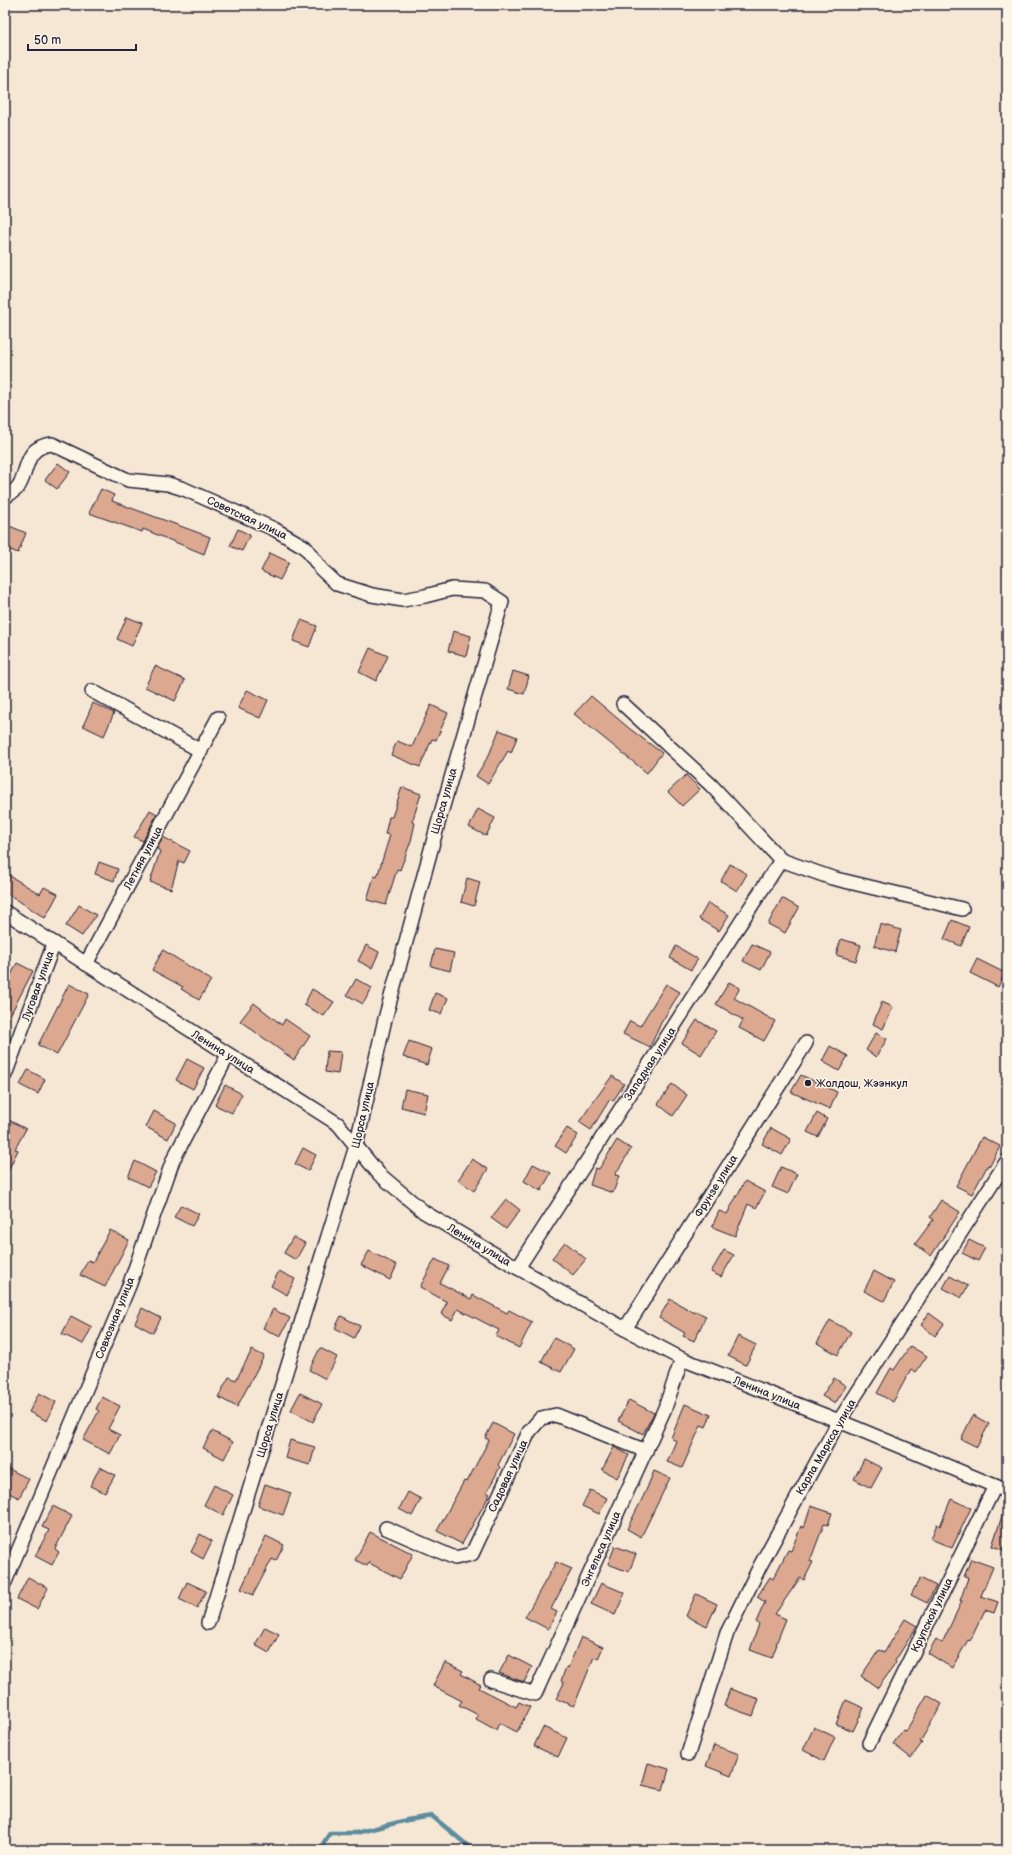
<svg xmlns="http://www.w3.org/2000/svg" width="1012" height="1855" font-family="'Balsamiq Sans',sans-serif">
<rect width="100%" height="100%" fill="#f6e6d4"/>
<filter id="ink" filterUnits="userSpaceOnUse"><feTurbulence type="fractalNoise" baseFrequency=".025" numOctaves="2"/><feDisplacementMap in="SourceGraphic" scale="8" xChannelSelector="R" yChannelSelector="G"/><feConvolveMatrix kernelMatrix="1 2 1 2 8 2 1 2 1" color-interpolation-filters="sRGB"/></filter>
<g filter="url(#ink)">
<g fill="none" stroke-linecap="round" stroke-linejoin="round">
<polyline stroke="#5c8c9d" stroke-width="4.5" points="319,1850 330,1833 356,1833 407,1820 432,1816 473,1850"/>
</g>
<g fill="#dca88f" stroke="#22223b">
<polygon points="58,463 70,472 57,489 45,480"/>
<polygon points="101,489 114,495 112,501 210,537 204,554 143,529 142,532 89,513"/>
<polygon points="5,524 26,533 18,553 5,548"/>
<polygon points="238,529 250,535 242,551 230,546"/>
<polygon points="270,553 289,562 280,580 261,571"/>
<polygon points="127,617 142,623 132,646 117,639"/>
<polygon points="301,620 317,626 309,647 293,641"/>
<polygon points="453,631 471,636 466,656 448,651"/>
<polygon points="370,648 388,656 376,681 359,672"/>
<polygon points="155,666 185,680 175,701 145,687"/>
<polygon points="513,671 529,676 524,694 508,689"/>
<polygon points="247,690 268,700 260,718 238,708"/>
<polygon points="591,696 630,729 662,753 647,773 574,714"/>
<polygon points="93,703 114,713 104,736 83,726"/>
<polygon points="431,705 448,713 436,740 432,739 420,767 391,755 397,741 412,747"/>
<polygon points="499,730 517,737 511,753 508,751 488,784 476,776 489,755"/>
<polygon points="686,775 700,789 682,806 668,792"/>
<polygon points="402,787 421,794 412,822 415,823 411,841 400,870 397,869 386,905 367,900 374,876 377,877 390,835 385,834 389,817 392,817"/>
<polygon points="478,809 495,818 486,836 469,827"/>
<polygon points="150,810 157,814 143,841 134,837"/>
<polygon points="163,837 190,851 184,863 179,861 171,889 150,882 160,851 157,849"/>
<polygon points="99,862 118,869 114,881 95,874"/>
<polygon points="730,864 747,874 737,891 721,881"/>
<polygon points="5,873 40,894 44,887 58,894 45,918 5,892"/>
<polygon points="467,878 480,882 474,906 461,902"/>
<polygon points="782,898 799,908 785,933 768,924"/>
<polygon points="708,903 729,915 719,931 699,919"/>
<polygon points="79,905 96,915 82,936 66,926"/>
<polygon points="952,920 969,927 961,946 944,939"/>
<polygon points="880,924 901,930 895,952 874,946"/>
<polygon points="841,939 861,945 856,961 836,955"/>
<polygon points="752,944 770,952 761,970 743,961"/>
<polygon points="366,945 379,952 372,968 358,961"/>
<polygon points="676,946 698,959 691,970 670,958"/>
<polygon points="435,949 454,953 450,971 431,966"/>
<polygon points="163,950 211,980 199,1000 181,989 183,987 152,970"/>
<polygon points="977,959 1005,973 998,987 970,973"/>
<polygon points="17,963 33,971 5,1025 5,987"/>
<polygon points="356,979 372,988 363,1004 347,995"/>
<polygon points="729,982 740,988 734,998 775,1021 764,1041 739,1028 743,1020 716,1004"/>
<polygon points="69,984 89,994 57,1055 38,1045"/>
<polygon points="666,984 680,992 661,1023 650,1047 623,1034 630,1021 640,1026"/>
<polygon points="312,989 334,1002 324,1016 304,1005"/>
<polygon points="435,993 448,998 441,1014 429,1010"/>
<polygon points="882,1002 893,1007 883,1029 873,1024"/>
<polygon points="254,1003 282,1025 285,1019 310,1036 294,1060 240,1021"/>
<polygon points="697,1020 716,1031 701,1055 682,1043"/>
<polygon points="876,1033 887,1039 876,1057 866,1050"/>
<polygon points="409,1041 432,1049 427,1065 403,1057"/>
<polygon points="830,1046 848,1056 839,1071 822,1061"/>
<polygon points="327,1051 341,1052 338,1074 325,1072"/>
<polygon points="187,1059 204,1068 193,1089 176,1080"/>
<polygon points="28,1070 45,1079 38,1094 20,1085"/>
<polygon points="801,1075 837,1092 830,1109 791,1092"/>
<polygon points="612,1076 624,1084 613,1101 610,1099 591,1130 579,1122"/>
<polygon points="672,1084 687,1095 673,1116 658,1104"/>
<polygon points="225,1085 242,1094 232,1113 215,1105"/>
<polygon points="405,1089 428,1094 424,1113 401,1107"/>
<polygon points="154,1111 176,1123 168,1139 146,1127"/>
<polygon points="817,1113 827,1119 818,1137 807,1132"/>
<polygon points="5,1118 26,1129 15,1149 18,1150 5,1177"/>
<polygon points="567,1128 578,1135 566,1153 555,1146"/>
<polygon points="771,1128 791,1139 782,1155 762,1144"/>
<polygon points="982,1137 1000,1146 990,1166 988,1165 972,1194 956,1186"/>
<polygon points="617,1140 631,1149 615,1175 619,1176 613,1193 590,1185 595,1168 599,1169"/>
<polygon points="303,1148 316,1155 308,1171 295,1164"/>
<polygon points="472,1159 488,1169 474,1191 458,1180"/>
<polygon points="135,1161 156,1172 148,1187 128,1177"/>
<polygon points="533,1164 551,1173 541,1191 524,1181"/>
<polygon points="781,1167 797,1174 788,1194 772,1187"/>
<polygon points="745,1181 765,1192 756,1208 748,1204 735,1236 712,1227 719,1211 727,1214"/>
<polygon points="506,1199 520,1210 506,1229 491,1218"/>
<polygon points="941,1200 960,1212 931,1256 915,1244 933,1220 930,1217"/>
<polygon points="181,1205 199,1214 192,1226 174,1217"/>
<polygon points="110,1230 129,1240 105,1287 80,1275 88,1260 93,1262"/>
<polygon points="293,1237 305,1243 296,1260 284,1253"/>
<polygon points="969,1240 985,1248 978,1261 962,1253"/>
<polygon points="565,1242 586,1259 573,1275 552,1258"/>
<polygon points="724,1250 734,1255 721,1277 711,1272"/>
<polygon points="369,1251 397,1265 390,1280 361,1265"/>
<polygon points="435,1259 449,1266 440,1283 471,1299 473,1295 507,1313 509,1310 532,1322 519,1348 496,1336 499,1330 458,1309 452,1320 441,1314 447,1302 420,1287"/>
<polygon points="279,1271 295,1279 287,1295 271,1286"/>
<polygon points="874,1271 894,1282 884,1301 864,1291"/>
<polygon points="950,1276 968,1286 961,1298 943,1288"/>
<polygon points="670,1299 695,1313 695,1311 706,1316 694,1341 683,1336 685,1333 659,1318"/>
<polygon points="142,1308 161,1318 153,1333 135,1323"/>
<polygon points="273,1309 290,1318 280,1337 263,1328"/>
<polygon points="929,1313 944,1324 935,1336 921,1325"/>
<polygon points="71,1316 92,1327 83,1344 62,1334"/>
<polygon points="341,1316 360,1326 354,1338 335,1328"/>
<polygon points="830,1320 851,1332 838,1355 817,1343"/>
<polygon points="738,1336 756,1345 746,1365 728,1356"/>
<polygon points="554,1338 574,1349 561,1372 541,1362"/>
<polygon points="910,1346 927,1356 916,1372 911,1369 893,1402 877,1393 891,1368 894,1370"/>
<polygon points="320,1348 337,1357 326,1379 309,1370"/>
<polygon points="252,1350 264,1356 237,1407 218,1397 229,1377 236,1380"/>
<polygon points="834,1378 846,1386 835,1404 822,1396"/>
<polygon points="39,1393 56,1402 47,1421 29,1412"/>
<polygon points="300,1393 322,1404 313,1422 291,1410"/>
<polygon points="102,1397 120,1406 108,1429 120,1435 110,1454 83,1440 99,1411 96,1409"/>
<polygon points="629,1400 654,1413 643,1434 618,1421"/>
<polygon points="685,1404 711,1415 706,1427 701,1425 682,1468 667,1462 676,1441 671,1438"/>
<polygon points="973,1415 989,1424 977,1447 961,1439"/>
<polygon points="493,1423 514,1434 498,1465 500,1467 487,1492 490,1494 462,1544 437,1531 464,1481 467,1482 489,1440 485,1438"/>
<polygon points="212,1431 233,1442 224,1459 203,1448"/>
<polygon points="290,1440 315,1447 310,1465 285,1458"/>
<polygon points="614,1447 629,1455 617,1478 602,1470"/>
<polygon points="864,1459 882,1468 871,1488 854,1479"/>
<polygon points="100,1467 115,1475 105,1493 90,1486"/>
<polygon points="9,1469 29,1479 19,1498 5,1491 5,1478"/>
<polygon points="654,1471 670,1478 641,1537 627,1529 645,1493"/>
<polygon points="265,1484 291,1493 283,1515 258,1506"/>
<polygon points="214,1485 233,1495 223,1515 204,1505"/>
<polygon points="590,1490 607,1498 599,1514 582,1506"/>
<polygon points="408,1492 421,1499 412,1516 399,1509"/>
<polygon points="951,1499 971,1508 952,1548 931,1539 937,1524 940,1526"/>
<polygon points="53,1506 72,1516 55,1549 59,1552 52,1565 35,1556 49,1530 42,1527"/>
<polygon points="811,1506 832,1513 828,1525 824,1524 810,1561 813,1562 804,1580 800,1578 775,1614 786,1619 776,1644 777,1644 772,1658 750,1650 759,1624 756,1622 765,1602 757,1597 770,1577 773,1579 788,1550 791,1551 801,1526 804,1528"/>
<polygon points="1005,1507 1007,1507 1007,1551 992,1546"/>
<polygon points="370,1532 413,1554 400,1579 369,1563 367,1566 355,1560"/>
<polygon points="200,1534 212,1541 203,1559 191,1552"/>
<polygon points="266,1536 284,1545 276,1561 272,1559 253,1595 241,1589"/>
<polygon points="615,1546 636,1554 629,1572 608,1564"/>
<polygon points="971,1559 993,1567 981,1596 998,1602 994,1613 985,1610 970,1641 968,1640 952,1668 928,1653 936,1639 942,1643 962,1601 960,1601 968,1578 964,1577"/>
<polygon points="556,1562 572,1569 551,1609 557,1612 548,1629 525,1617"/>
<polygon points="28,1577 48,1588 37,1609 17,1599"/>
<polygon points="920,1578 936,1586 927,1603 911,1595"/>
<polygon points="187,1582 206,1591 197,1608 179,1599"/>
<polygon points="601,1583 625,1593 615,1615 591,1604"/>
<polygon points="696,1594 717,1604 707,1626 686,1616"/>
<polygon points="905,1619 917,1626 895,1661 896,1663 878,1688 861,1676 879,1650 884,1653"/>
<polygon points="265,1627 279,1634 269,1653 255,1645"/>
<polygon points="581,1637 603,1647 598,1659 594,1657 574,1706 556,1699 564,1683 561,1681 566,1667 568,1668"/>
<polygon points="509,1655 532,1667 524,1682 499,1673"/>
<polygon points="445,1662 463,1671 461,1674 481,1685 479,1688 516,1707 519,1702 530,1707 517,1732 499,1723 496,1730 476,1719 478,1715 459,1705 462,1701 433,1686"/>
<polygon points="730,1689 759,1699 753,1716 724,1706"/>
<polygon points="927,1695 942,1704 920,1742 922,1743 911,1758 893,1744 903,1730 906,1731"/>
<polygon points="846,1700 864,1708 853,1731 836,1724"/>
<polygon points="543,1727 567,1738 558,1757 534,1746"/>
<polygon points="814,1727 835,1737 824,1761 803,1750"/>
<polygon points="714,1745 739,1754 731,1776 706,1766"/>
<polygon points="648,1763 669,1769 663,1790 642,1785"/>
</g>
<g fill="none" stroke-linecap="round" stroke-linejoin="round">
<g stroke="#22223b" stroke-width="16">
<g id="street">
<path d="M5,497C9,494 15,491 18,487C29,472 23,447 52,444L128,480L168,484L184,489L274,529L305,547L322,570L337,584L372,595L403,600L425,596L452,589L485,591L502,602L439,820L385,1019L356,1146L208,1623"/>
<polyline points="92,691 201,751"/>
<polyline points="623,704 711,785 781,860 832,878 962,909"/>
<polyline points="5,912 338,1124 379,1174 424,1212 518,1268 625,1329 682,1359 839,1421 1007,1491"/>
<polyline points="86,964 218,718"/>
<polyline points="5,1075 54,943"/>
<polyline points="518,1268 781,860"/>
<polyline points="625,1329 806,1043"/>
<polyline points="386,1528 455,1558 472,1554 529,1432 541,1418 556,1415 646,1451"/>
<polyline points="5,1582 129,1286 173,1160 228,1055"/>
<polyline points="491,1680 535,1694 665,1408 682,1359"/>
<polyline points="869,1743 995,1486"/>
<polyline points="688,1754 727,1633 760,1566 839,1421 1007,1161"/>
</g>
</g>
<use href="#street" stroke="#fcf5e5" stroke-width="13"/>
</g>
</g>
<circle fill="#22223b" stroke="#fcf5e5" stroke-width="1.5" cx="808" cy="1083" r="4"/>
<g text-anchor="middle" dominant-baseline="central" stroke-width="3" stroke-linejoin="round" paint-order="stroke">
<g font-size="11" fill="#22223b" stroke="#fcf5e5">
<text transform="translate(247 518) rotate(25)">Советская улица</text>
<text transform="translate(444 801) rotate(-74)">Щорса улица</text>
<text transform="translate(143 858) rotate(-62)">Летняя улица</text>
<text transform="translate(38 986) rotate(-70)">Луговая улица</text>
<text transform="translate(223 1052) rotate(32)">Ленина улица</text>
<text transform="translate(650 1064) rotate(-57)">Западная улица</text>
<text transform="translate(363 1115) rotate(-77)">Щорса улица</text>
<text transform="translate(716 1186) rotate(-58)">Фрунзе улица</text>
<text transform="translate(479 1245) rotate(31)">Ленина улица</text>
<text transform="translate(115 1318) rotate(-68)">Совхозная улица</text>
<text transform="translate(767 1393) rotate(22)">Ленина улица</text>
<text transform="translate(270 1425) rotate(-73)">Щорса улица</text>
<text transform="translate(826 1447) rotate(-60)">Карла Маркса улица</text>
<text transform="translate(508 1476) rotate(-65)">Садовая улица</text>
<text transform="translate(601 1549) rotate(-66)">Энгельса улица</text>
<text transform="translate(932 1615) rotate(-64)">Крупской улица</text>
</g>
<g font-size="11" fill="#22223b" stroke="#fcf5e5" text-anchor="start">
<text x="816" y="1083">Жолдош, Жээнкул</text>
</g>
</g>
<rect width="1012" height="1855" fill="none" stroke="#fcf5e5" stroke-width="20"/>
<rect x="10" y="10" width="992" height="1835" fill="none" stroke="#22223b" stroke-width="1.5" filter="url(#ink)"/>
<path d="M28 44v6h108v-6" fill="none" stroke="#22223b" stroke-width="2"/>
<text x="34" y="44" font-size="12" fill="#22223b" stroke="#fcf5e5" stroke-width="3" paint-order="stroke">50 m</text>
</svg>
